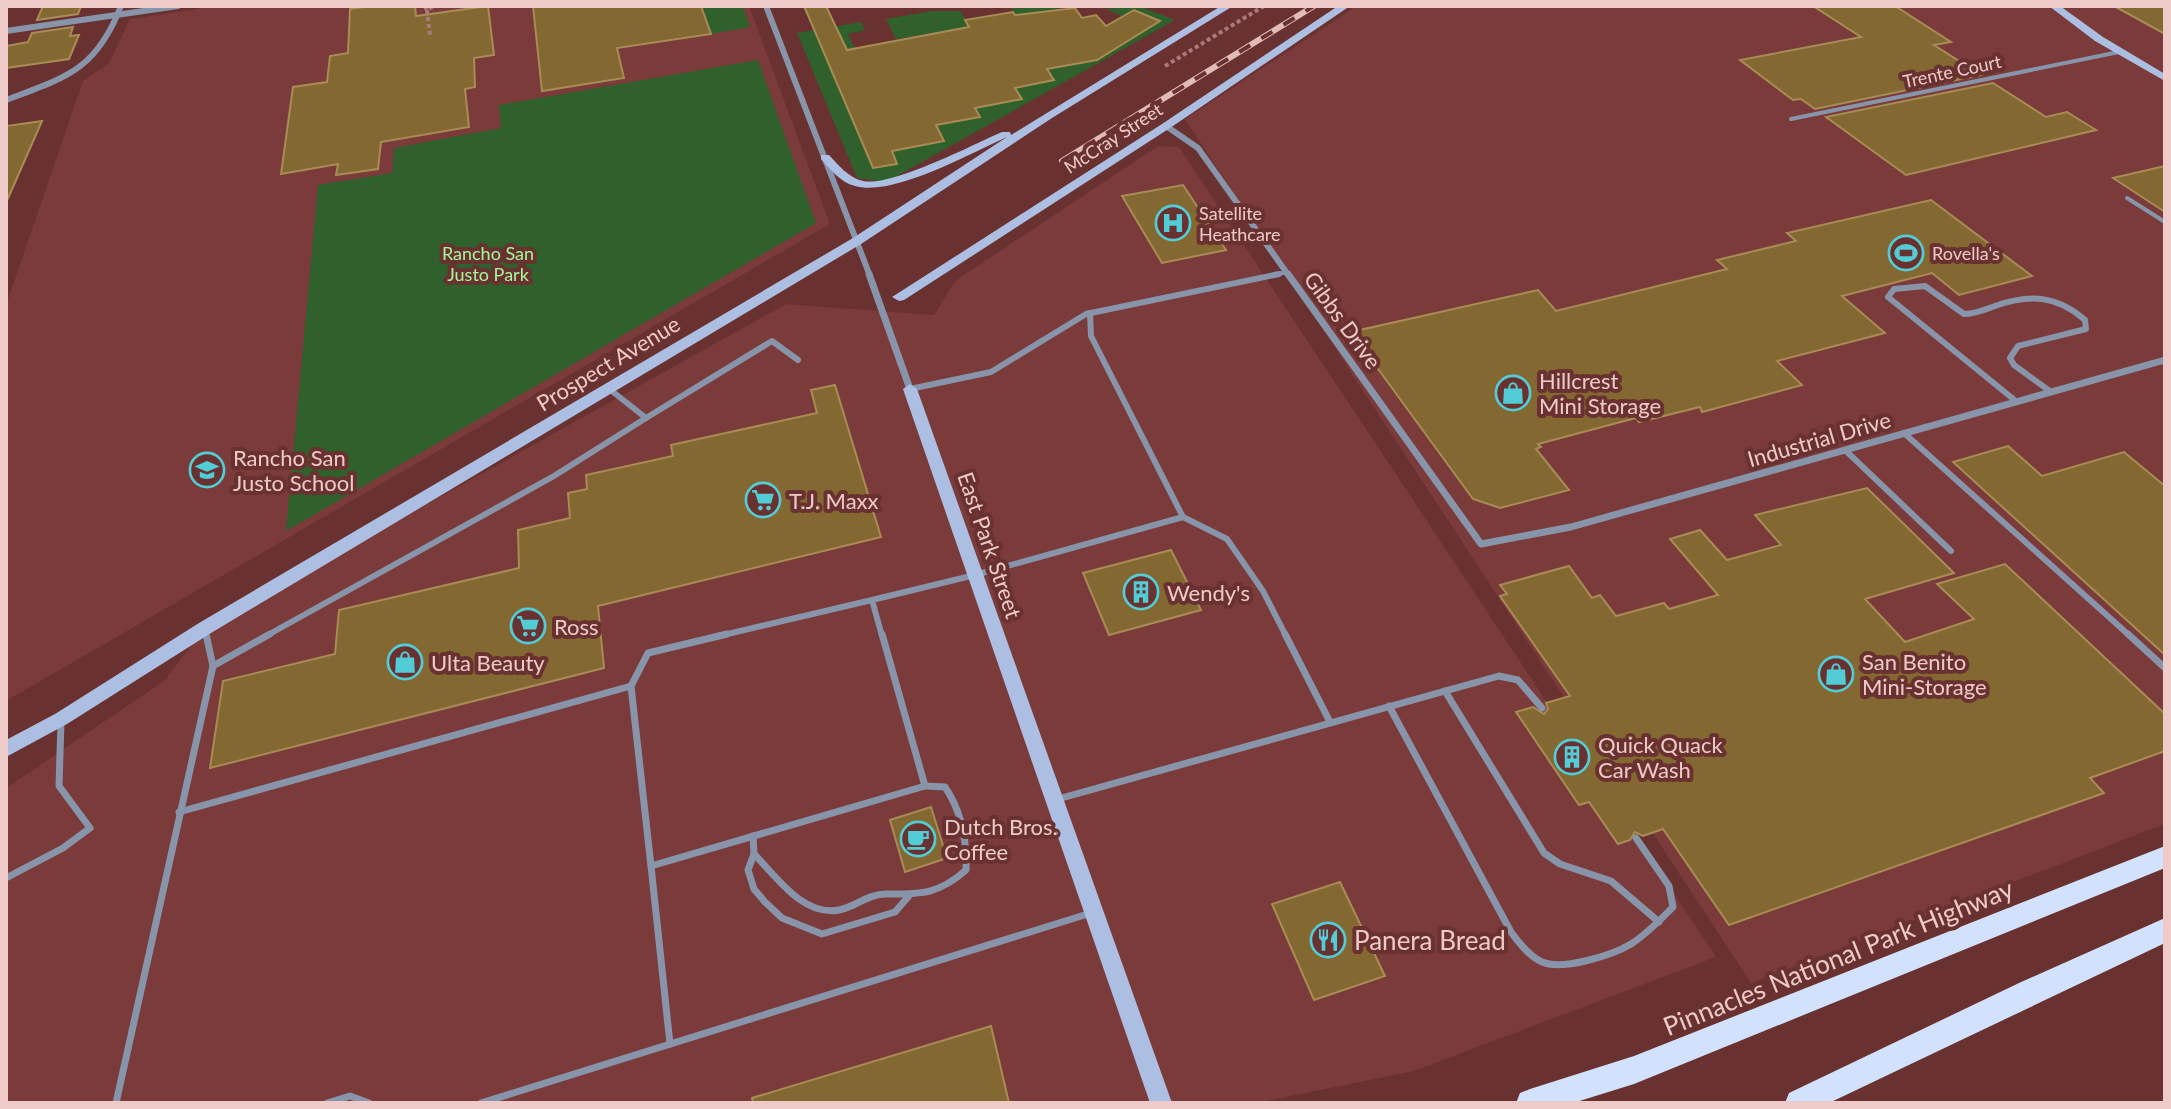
<svg xmlns="http://www.w3.org/2000/svg" width="2171" height="1109" font-family="Lato,sans-serif">
<rect width="100%" height="100%" fill="#693130"/>
<g fill="#7a3b3a">
<polygon points="217,6 749,6 830,224 6,701 6,305 83,81 109,63 130,19"/>
<polygon points="1357,6 2165,6 2165,824 1751,983 1185,119"/>
<polygon points="1158,146 1179,147 1716,957 1414,1071 1257,1103 6,1103 6,788 164,681 205,628 786,304 934,315 955,281"/>
</g>
<g fill="#30612c">
<polygon points="701,6 743,6 750,27 711,34"/>
<polygon points="1029,6 1058,6 1066,19 1081,16 1077,38 1110,52 1127,42 1096,29 1160,21 1134,10 1122,16 1106,9 1139,6 1175,20 890,180 884,182 857,178 797,33 861,22 865,30 848,34 888,121 944,111 952,123 980,116 934,33 896,39 886,19 932,11 960,11 976,36 1043,56 1011,8"/>
<polygon points="758,60 816,223 286,531 318,185 392,173 394,148 501,128 499,105"/>
</g>
<g fill="#846832" stroke="#a88b55" stroke-width="2">
<polygon points="43,6 81,6 78,14 37,20"/>
<polygon points="371,6 415,6 416,16 488,6 494,55 474,58 475,87 465,89 469,127 381,142 378,169 336,175 338,164 281,174 293,87 327,82 330,56 348,53 350,9"/>
<polygon points="533,6 701,6 711,34 617,48 624,78 542,91"/>
<polygon points="804,6 826,6 847,50 969,27 965,20 1013,12 1015,15 1075,8 1082,18 1096,15 1106,26 1134,10 1160,21 1097,60 1047,69 1054,80 1015,88 1022,99 975,108 980,117 936,125 944,141 892,151 897,164 873,168"/>
<polygon points="1813,6 1895,6 1951,42 1934,45 1981,75 1815,109 1801,99 1793,100 1740,60 1861,37"/>
<polygon points="2114,6 2165,6 2165,34"/>
<polygon points="73,27 70,36 79,35 69,59 6,68 6,46 28,42 32,33"/>
<polygon points="1993,83 2046,117 2067,112 2096,130 1906,175 1826,117"/>
<polygon points="42,121 6,203 6,126"/>
<polygon points="2165,166 2165,212 2113,178"/>
<polygon points="1183,185 1226,250 1162,263 1122,196"/>
<polygon points="1931,200 2032,276 1959,295 1932,273 1842,296 1885,333 1777,361 1802,385 1702,412 1700,407 1639,422 1636,418 1538,444 1541,447 1536,449 1569,490 1500,508 1473,499 1351,332 1538,290 1556,311 1727,269 1717,260 1796,241 1787,233"/>
<polygon points="835,385 881,537 598,606 604,668 210,768 223,681 335,654 339,610 519,568 518,530 570,518 568,493 587,489 586,475 673,456 671,445 817,413 811,390"/>
<polygon points="2008,446 2042,476 2124,452 2165,486 2165,655 1953,462"/>
<polygon points="1867,488 1954,573 1865,599 1905,642 1974,619 1937,584 2005,564 2165,714 2165,751 2090,778 2104,793 1729,925 1663,829 1643,836 1635,832 1630,840 1618,844 1589,802 1579,805 1516,712 1533,707 1544,714 1548,709 1546,703 1570,696 1500,596 1507,594 1500,585 1569,566 1592,598 1600,595 1616,616 1664,603 1669,609 1718,595 1670,539 1700,530 1727,560 1781,545 1755,515"/>
<polygon points="1171,550 1201,610 1109,635 1083,573"/>
<polygon points="931,807 947,858 905,872 890,820"/>
<polygon points="1340,882 1385,976 1314,1000 1272,904"/>
<polygon points="991,1026 1009,1103 753,1103 752,1098"/>
</g>
<g fill="none" stroke-linecap="round" stroke-linejoin="round">
<g stroke="#a87a79" stroke-width="4" stroke-dasharray="4 3" stroke-linecap="butt">
<polyline points="22,6 30,6"/>
<polyline points="425,6 427,10 434,6"/>
<polyline points="427,10 430,35"/>
<polyline points="1165,66 1264,6"/>
</g>
<g stroke="#8794aa" stroke-width="4">
<polyline points="1791,119 2119,52"/>
<polyline points="2127,198 2165,222"/>
<polyline points="1270,276 1287,272"/>
</g>
<g stroke="#8794aa" stroke-width="6">
<polyline points="1090,313 1091,336 1183,517 1227,539 1263,591 1286,636"/>
<polyline points="608,388 646,418 772,341 798,360"/>
<polyline points="910,389 991,372 1086,314 1279,274"/>
<path d="M2017,402L1888,297L1894,289L1925,286L1964,314C1975,314 1984,310 1995,306C2029,294 2057,295 2085,320L2086,329L2018,346L2010,358L2014,365L2051,392"/>
<polyline points="1904,433 2130,636"/>
<polyline points="1845,450 1951,551"/>
<polyline points="205,630 206,636"/>
<polyline points="266,636 554,476 646,418"/>
<polyline points="719,636 872,600"/>
<polyline points="882,636 872,600 975,575 1183,517"/>
</g>
<g stroke="#8794aa" stroke-width="7">
<polyline points="1285,634 1330,722"/>
<polyline points="2128,634 2165,668"/>
<polyline points="213,666 270,634"/>
<polyline points="631,686 651,866"/>
<polyline points="1445,691 1544,853 1560,864 1611,881 1659,922"/>
<path d="M1389,706L1511,932C1519,943 1529,956 1542,962C1562,971 1613,955 1631,944C1647,934 1660,920 1673,907L1669,886L1636,838"/>
<polyline points="1058,799 1499,676 1518,680 1542,708"/>
<polyline points="179,812 631,686 648,653 727,634"/>
<path d="M753,836L754,854C776,876 803,917 839,910C855,907 868,894 886,894C920,894 938,895 966,870C967,840 962,812 945,787L925,786"/>
<polyline points="754,854 748,870 754,889 765,902 782,918 822,934 895,912 908,897"/>
<polyline points="6,878 63,848 90,828 59,786 61,722"/>
<polyline points="670,1044 651,866 925,786 882,634"/>
<polyline points="116,1103 213,666 206,634"/>
<polyline points="327,1103 350,1096 369,1103"/>
<polyline points="481,1103 1091,913"/>
</g>
<g stroke="#8794aa" stroke-width="6">
<polyline points="766,6 870,276"/>
<polyline points="6,31 178,6"/>
<path d="M6,100C67,77 96,70 121,6"/>
<polyline points="1166,126 1198,148 1289,276"/>
</g>
<g stroke="#8794aa" stroke-width="7">
<polyline points="869,274 910,389"/>
<polyline points="1288,274 1481,544 1571,527 2165,360"/>
</g>
<g fill="#acbfe3" fill-rule="evenodd">
<path d="M1221,6H1233L1052,118L861,244L211,633L67,724L6,757V740L55,714L199,623L853,238L1007,137C971,153 893,197 855,186C840,182 831,170 821,159V155H829C838,165 849,178 863,181C892,187 972,145 1002,132H1010L1011,135Z"/>
<polygon points="1338,6 1350,6 1170,128 904,300 899,301 892,297 1162,124"/>
<polygon points="2049,6 2060,6 2103,37 2165,74 2165,81 2095,41"/>
<polygon points="910,384 917,389 1172,1103 1150,1103 903,389"/>
</g>
<g fill="#d2e1fc" fill-rule="evenodd">
<polygon points="2165,846 2165,868 1634,1084 1573,1103 1516,1103 1520,1093 1530,1089 1634,1056"/>
<polygon points="2165,918 2165,943 1829,1103 1785,1103 1789,1093 2019,983"/>
</g>
<g stroke="#e0bbb8" stroke-width="6">
<polyline id="rail" points="1062,161 1314,6"/>
</g>
<use href="#rail" stroke="#693130" stroke-width="4" stroke-dasharray="13" stroke-linecap="butt"/>
</g>
<defs>
<g id="hospital-ring" transform="scale(1.8)"><circle r="9.5" fill="#693130" stroke="#52ccd5" stroke-width="1.5"/><path d="M-5-5h3v3.5h4V-5h3V5h-3V1.5h-4V5h-3Z" fill="#52ccd5"/></g>
<g id="stadium-ring" transform="scale(1.8)"><circle r="9.5" fill="#693130" stroke="#52ccd5" stroke-width="1.5"/><path d="M0-5a6.5 5 0 1 0 0 10a6.5 5 0 1 0 0-10ZM-3.5-1.8h7v3.6h-7Z" fill="#52ccd5"/></g>
<g id="shop-ring" transform="scale(1.8)"><circle r="9.5" fill="#693130" stroke="#52ccd5" stroke-width="1.5"/><path d="M-5-2.5h2.3a2.7 3.5 0 0 1 5.4 0H5L5.5 6h-11ZM-1.5-2.5h3a1.5 2.3 0 0 0-3 0Z" fill="#52ccd5"/></g>
<g id="school-ring" transform="scale(1.8)"><circle r="9.5" fill="#693130" stroke="#52ccd5" stroke-width="1.5"/><path d="M0-5L7-2L0 1L-7-2ZM-4 1L0 2.5L4 1V4Q0 6-4 4Z" fill="#52ccd5"/></g>
<g id="supermarket-ring" transform="scale(1.8)"><circle r="9.5" fill="#693130" stroke="#52ccd5" stroke-width="1.5"/><path d="M-6-5.5h2.5l.6 2H6L4.5 2H-2.5L-4.4-4H-6ZM-1.5 3.2a1.3 1.3 0 1 0 .1 0ZM3 3.2a1.3 1.3 0 1 0 .1 0Z" fill="#52ccd5"/></g>
<g id="building-ring" transform="scale(1.8)"><circle r="9.5" fill="#693130" stroke="#52ccd5" stroke-width="1.5"/><path d="M-4-6H4V6H1V3H-1V6H-4ZM-2.5-4.3h1.7v1.8h-1.7ZM.8-4.3h1.7v1.8H.8ZM-2.5-1h1.7V.8h-1.7ZM.8-1h1.7V.8H.8Z" fill="#52ccd5"/></g>
<g id="cafe-ring" transform="scale(1.8)"><circle r="9.5" fill="#693130" stroke="#52ccd5" stroke-width="1.5"/><path d="M-5.5-4.5H6V0H3Q3 3.5 0 3.5H-2.5Q-5.5 3.5-5.5 0ZM3-3.2v2h1.7v-2ZM-6 4.5H4V6H-6Z" fill="#52ccd5"/></g>
<g id="restaurant-ring" transform="scale(1.8)"><circle r="9.5" fill="#693130" stroke="#52ccd5" stroke-width="1.5"/><path d="M-5-6h1v4h1v-4h1v4h1v-4h1v5L-1.5 .5V6h-2V.5L-5-1ZM5-6V6H3V1.5H1.5Q1.5-4 5-6Z" fill="#52ccd5"/></g>
</defs>
<g fill-rule="evenodd">
<use href="#hospital-ring" x="1173" y="223"/>
<use href="#stadium-ring" x="1906" y="253"/>
<use href="#shop-ring" x="1513" y="393"/>
<use href="#school-ring" x="207" y="470"/>
<use href="#supermarket-ring" x="763" y="500"/>
<use href="#building-ring" x="1141" y="592"/>
<use href="#supermarket-ring" x="528" y="626"/>
<use href="#shop-ring" x="405" y="662"/>
<use href="#shop-ring" x="1836" y="674"/>
<use href="#building-ring" x="1572" y="757"/>
<use href="#cafe-ring" x="918" y="839"/>
<use href="#restaurant-ring" x="1328" y="940"/>
</g>
<g text-anchor="middle" dominant-baseline="central" stroke-width="8" stroke-linejoin="round" paint-order="stroke">
<g font-size="18" fill="#eecbc8" stroke="#693130">
<text transform="translate(1952 71) rotate(-12)">Trente Court</text>
<text transform="translate(1113 138) rotate(-33)">McCray Street</text>
</g>
<g font-size="18" fill="#eecbc8" stroke="#693130" text-anchor="start">
<text x="1199" y="213">Satellite<tspan x="1199" dy="21">Heathcare</tspan></text>
<text x="1932" y="253">Rovella's</text>
</g>
<g font-size="18" fill="#a2f69b" stroke="#693130">
<text x="488" y="253">Rancho San<tspan x="488" dy="21">Justo Park</tspan></text>
</g>
<g font-size="22" fill="#eecbc8" stroke="#693130">
<text transform="translate(1343 320) rotate(54)">Gibbs Drive</text>
<text transform="translate(608 363) rotate(-31)">Prospect Avenue</text>
<text transform="translate(1819 439) rotate(-16)">Industrial Drive</text>
<text transform="translate(990 545) rotate(71)">East Park Street</text>
</g>
<g font-size="22" fill="#eecbc8" stroke="#693130" text-anchor="start">
<text x="1539" y="380">Hillcrest<tspan x="1539" dy="25">Mini Storage</tspan></text>
<text x="233" y="457">Rancho San<tspan x="233" dy="25">Justo School</tspan></text>
<text x="789" y="500">T.J. Maxx</text>
<text x="1167" y="592">Wendy's</text>
<text x="554" y="626">Ross</text>
<text x="1862" y="661">San Benito<tspan x="1862" dy="25">Mini-Storage</tspan></text>
<text x="431" y="662">Ulta Beauty</text>
<text x="1598" y="744">Quick Quack<tspan x="1598" dy="25">Car Wash</tspan></text>
<text x="944" y="826">Dutch Bros.<tspan x="944" dy="25">Coffee</tspan></text>
</g>
<g font-size="26" fill="#eecbc8" stroke="#693130" text-anchor="start">
<text x="1354" y="940">Panera Bread</text>
</g>
<g font-size="26" fill="#eecbc8" stroke="#693130">
<text transform="translate(1838 957) rotate(-22)">Pinnacles National Park Highway</text>
</g>
</g>
<rect width="2171" height="1109" fill="none" stroke="#eecbc8" stroke-width="16"/>
</svg>
